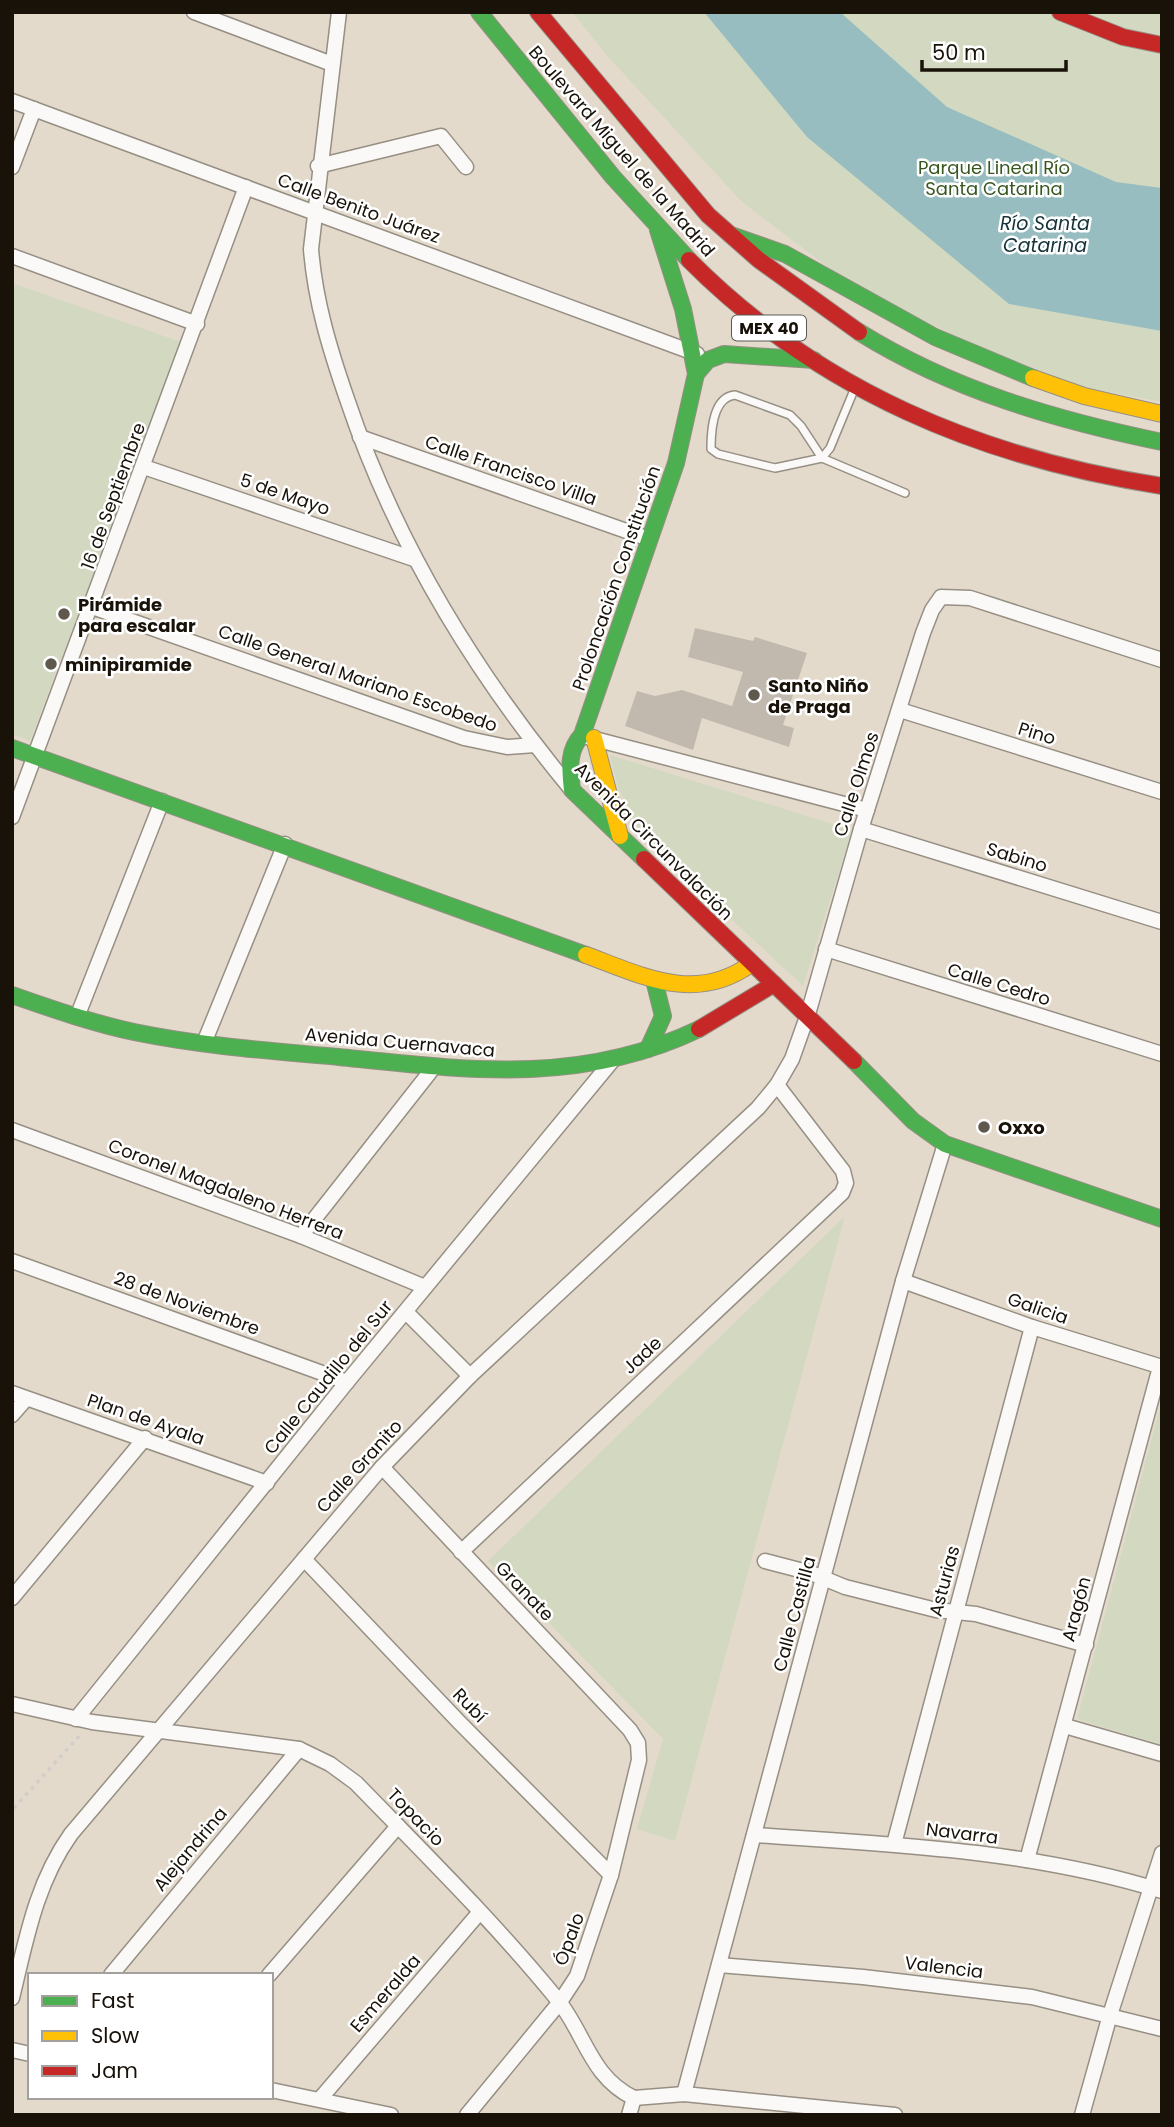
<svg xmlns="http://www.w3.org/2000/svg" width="1174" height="2127" font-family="Poppins,sans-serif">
<rect width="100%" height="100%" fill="#e4dacc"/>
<g fill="#d2d9c0">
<polygon points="572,12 1162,12 1162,402 1045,380 850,284 742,202 609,58"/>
<polygon points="12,283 181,342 30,741 12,734"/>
<polygon points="610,755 852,830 803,986 642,836 618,788"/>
<polygon points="845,1216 675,1841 637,1829 663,1739 488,1561"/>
<polygon points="1162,1400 1162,1745 1077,1719"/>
</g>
<polygon fill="#98bdc1" points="704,12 840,12 947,107 1116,182 1162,188 1162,331 1009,304 807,137"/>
<polygon fill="#c1b9ae" points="695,628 753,641 755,637 807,653 783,725 794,728 789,747 702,718 693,750 625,726 637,691 655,696 682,690 732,706 743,672 688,657"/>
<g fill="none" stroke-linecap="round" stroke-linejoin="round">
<g stroke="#968f84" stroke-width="10">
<g id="lane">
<polyline points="854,390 830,448 822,458 905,493"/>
<path d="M735,395L790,415L801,426L822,458L775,468L718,454L711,449C711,430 713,397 735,395Z"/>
</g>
</g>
<g stroke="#968f84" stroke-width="17">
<g id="street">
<polyline points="194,12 332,64"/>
<path d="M339,12L311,249C315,301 330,350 347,399C395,542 474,672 571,789"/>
<polyline points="12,101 697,354"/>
<polyline points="318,166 441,136 466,167"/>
<polyline points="12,167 34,109"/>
<polyline points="12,256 197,324"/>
<polyline points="360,437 649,539"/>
<polyline points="144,467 414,559"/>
<polyline points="92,607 464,738 507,747 535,745"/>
<polyline points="900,710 1162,792"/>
<polyline points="587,737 867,810"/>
<polyline points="12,817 246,187"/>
<polyline points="861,829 1162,922"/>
<polyline points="826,949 1162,1054"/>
<polyline points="77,1017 162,801"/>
<polyline points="204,1043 285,844"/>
<polyline points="12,1130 301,1236 425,1287"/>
<polyline points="301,1236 434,1067"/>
<polyline points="12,1261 347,1382"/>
<polyline points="903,1281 1032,1327 1162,1367"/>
<polyline points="406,1312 470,1376"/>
<polyline points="12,1393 267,1483"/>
<polyline points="12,1415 26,1399"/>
<polyline points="382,1467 630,1730 638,1743 639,1760 611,1875 577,1976 560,2002 467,2115"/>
<polyline points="461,1552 842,1193 846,1183 843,1171 777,1085"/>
<polyline points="304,1559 459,1722 611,1875"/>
<polyline points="765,1561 811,1573 845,1587 936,1610 976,1614 1086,1645"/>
<polyline points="12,1598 145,1438"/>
<path d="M12,1704L92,1722L299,1749L330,1764L356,1783C424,1853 495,1923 557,1999C585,2033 590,2077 634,2098"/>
<polyline points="76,1719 347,1382 612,1061"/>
<polyline points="1065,1726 1162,1754"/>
<path d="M754,1835C891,1844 1030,1850 1162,1891"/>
<polyline points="894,1844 1032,1327"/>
<polyline points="1027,1860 1160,1367"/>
<polyline points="719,1965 863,1977 1032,1997 1162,2029"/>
<polyline points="111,1975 299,1749"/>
<polyline points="269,1975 398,1826"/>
<path d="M12,1998C26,1940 36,1883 71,1834L382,1467L470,1376L758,1108L777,1085L792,1059L808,1014L861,829L923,633L932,610L941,597L970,598L1162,660"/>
<polyline points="12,2050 30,2054"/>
<polyline points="271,2090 391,2115"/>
<polyline points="684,2094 903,1281 945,1144"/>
<polyline points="634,2098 684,2094 895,2115"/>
<polyline points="320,2099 479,1913"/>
<polyline points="629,2115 634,2098"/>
<polyline points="1082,2115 1110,2015 1162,1853"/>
</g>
</g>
<g stroke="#968f84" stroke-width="18">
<g id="fast">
<polyline points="479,12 613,177 689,260"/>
<polyline points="731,235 785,254 935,337 1033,378"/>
<path d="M859,332C952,390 1056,420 1162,442"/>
<polyline points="696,374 708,360 724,354 814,360"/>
<polyline points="12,748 586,955"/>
<path d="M644,859L572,790C570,770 567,751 582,735L676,463L696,374L683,309L658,230"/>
<path d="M12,995C52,1009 92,1023 134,1032C202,1046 271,1051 339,1057C465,1070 581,1086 699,1029"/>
<polyline points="648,1049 663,1016 654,980"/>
<polyline points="854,1061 913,1121 945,1144 1162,1219"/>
</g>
</g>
<g stroke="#968f84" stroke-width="18">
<g id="slow">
<polyline points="1033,378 1084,396 1162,414"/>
<polyline points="594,738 620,836"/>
<path d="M586,955C643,976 695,1004 751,964"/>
</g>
</g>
<g stroke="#968f84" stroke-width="18">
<g id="jam">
<polyline points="538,12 708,215 759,260 859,332"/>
<polyline points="1060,12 1123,37 1162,45"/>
<path d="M689,260C819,391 982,458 1162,486"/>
<polyline points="644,859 854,1061"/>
<polyline points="699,1029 774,984"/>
</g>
</g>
<polyline stroke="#d1cec9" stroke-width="3.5" stroke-dasharray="3.5 5" stroke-linecap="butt" points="14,1808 81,1734"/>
<use href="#lane" stroke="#fbf9f7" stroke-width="7"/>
<use href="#street" stroke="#fbf9f7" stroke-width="14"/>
<use href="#fast" stroke="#4caf50" stroke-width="16"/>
<use href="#slow" stroke="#ffc107" stroke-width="16"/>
<use href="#jam" stroke="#c62828" stroke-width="16"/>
</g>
<g fill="#5f584d" stroke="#fff" stroke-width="2.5">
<circle cx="64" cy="614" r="7"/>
<circle cx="51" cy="664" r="7"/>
<circle cx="754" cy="695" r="7"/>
<circle cx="984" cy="1127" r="7"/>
</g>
<g text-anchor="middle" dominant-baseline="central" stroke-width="5" stroke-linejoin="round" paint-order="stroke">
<rect fill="#fff" stroke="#5d5953" stroke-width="2" x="732" y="315.5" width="74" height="25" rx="5"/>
<g font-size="16" font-weight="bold" fill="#181209">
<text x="769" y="328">MEX 40</text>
</g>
<g font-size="18" fill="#181209" stroke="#fff">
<text transform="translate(622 151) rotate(49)">Boulevard Miguel de la Madrid</text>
<text transform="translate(359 208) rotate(20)">Calle Benito Juárez</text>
<text transform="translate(511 470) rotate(19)">Calle Francisco Villa</text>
<text transform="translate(285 494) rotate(19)">5 de Mayo</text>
<text transform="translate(113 496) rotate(-70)">16 de Septiembre</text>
<text transform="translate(616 578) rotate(-71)">Proloncación Constitución</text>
<text transform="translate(358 678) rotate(19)">Calle General Mariano Escobedo</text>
<text transform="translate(1037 733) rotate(17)">Pino</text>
<text transform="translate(856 784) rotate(-72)">Calle Olmos</text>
<text transform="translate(654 841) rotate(45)">Avenida Circunvalación</text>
<text transform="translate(1017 857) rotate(17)">Sabino</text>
<text transform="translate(999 984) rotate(17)">Calle Cedro</text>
<text transform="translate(400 1042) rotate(5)">Avenida Cuernavaca</text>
<text transform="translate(226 1189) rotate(21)">Coronel Magdaleno Herrera</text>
<text transform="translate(187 1303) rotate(20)">28 de Noviembre</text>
<text transform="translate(1038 1308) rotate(19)">Galicia</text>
<text transform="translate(642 1355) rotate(-43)">Jade</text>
<text transform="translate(328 1377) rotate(-51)">Calle Caudillo del Sur</text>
<text transform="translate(146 1419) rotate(19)">Plan de Ayala</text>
<text transform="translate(359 1466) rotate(-48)">Calle Granito</text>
<text transform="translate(944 1581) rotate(-75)">Asturias</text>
<text transform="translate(525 1591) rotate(46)">Granate</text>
<text transform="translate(1076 1609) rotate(-75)">Aragón</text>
<text transform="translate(794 1614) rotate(-75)">Calle Castilla</text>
<text transform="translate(470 1705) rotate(46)">Rubí</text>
<text transform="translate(416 1817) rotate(46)">Topacio</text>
<text transform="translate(962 1833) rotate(7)">Navarra</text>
<text transform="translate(190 1849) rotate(-50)">Alejandrina</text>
<text transform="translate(569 1939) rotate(-70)">Ópalo</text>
<text transform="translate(944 1967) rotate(7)">Valencia</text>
<text transform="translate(385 1993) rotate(-49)">Esmeralda</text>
</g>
<g font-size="18" fill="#37571f" stroke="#fff">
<text x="994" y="167">Parque Lineal Río<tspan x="994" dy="21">Santa Catarina</tspan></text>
</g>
<g font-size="18" font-weight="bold" fill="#181209" stroke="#fff" text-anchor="start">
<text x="78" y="604">Pirámide<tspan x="78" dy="21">para escalar</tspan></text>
<text x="65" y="664">minipiramide</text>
<text x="768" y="685">Santo Niño<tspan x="768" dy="21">de Praga</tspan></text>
<text x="998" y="1127">Oxxo</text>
</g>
<g font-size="19" font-style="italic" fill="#153339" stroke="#fff">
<text x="1045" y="223">Río Santa<tspan x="1045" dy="22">Catarina</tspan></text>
</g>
</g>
<rect width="1174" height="2127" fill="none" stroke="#181209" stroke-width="28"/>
<rect x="28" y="1973" width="245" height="126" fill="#ffffff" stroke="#a3a09d" stroke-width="2"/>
<rect x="42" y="1996" width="35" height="10" fill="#4caf50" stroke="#a3a09d" stroke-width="2"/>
<text x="91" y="2008" font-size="21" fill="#181209">Fast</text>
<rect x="42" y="2031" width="35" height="10" fill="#ffc107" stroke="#a3a09d" stroke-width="2"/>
<text x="91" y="2043" font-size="21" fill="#181209">Slow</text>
<rect x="42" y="2066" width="35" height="10" fill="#c62828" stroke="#a3a09d" stroke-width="2"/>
<text x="91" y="2078" font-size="21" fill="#181209">Jam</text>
<path d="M922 60v10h144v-10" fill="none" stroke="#181209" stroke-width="3.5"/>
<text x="932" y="60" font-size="21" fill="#181209" stroke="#ffffff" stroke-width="5" paint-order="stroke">50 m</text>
</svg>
